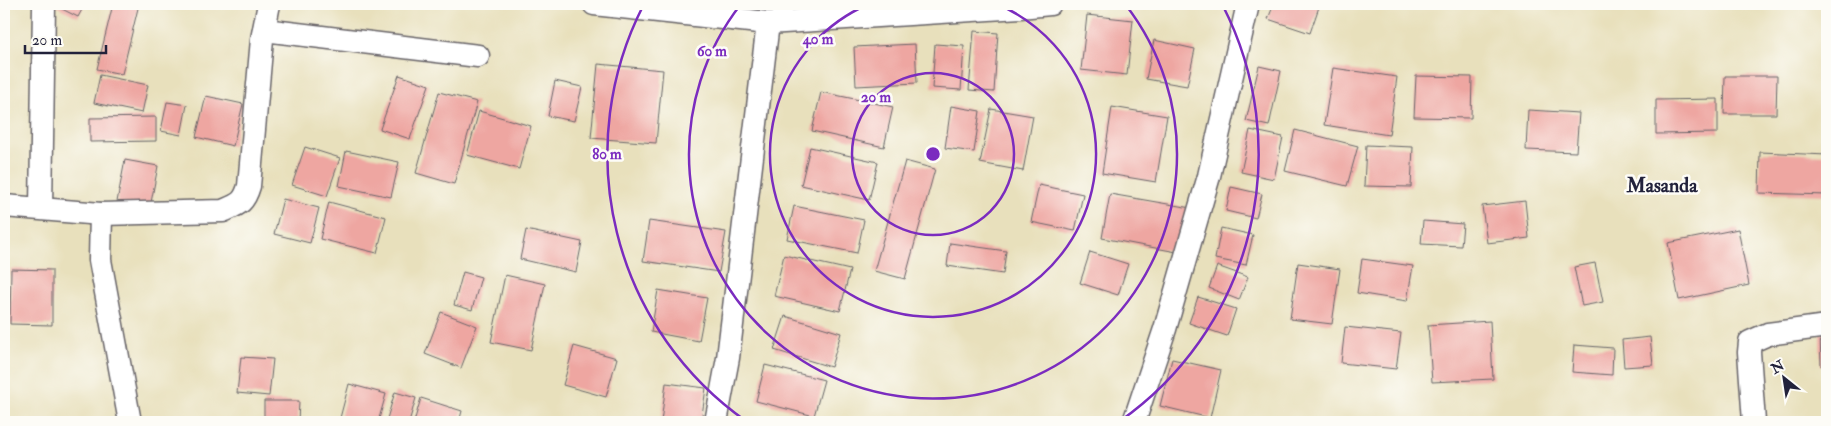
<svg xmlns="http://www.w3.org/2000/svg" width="1831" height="426" font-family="'IM FELL Double Pica',serif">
<rect width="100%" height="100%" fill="#fdfcf7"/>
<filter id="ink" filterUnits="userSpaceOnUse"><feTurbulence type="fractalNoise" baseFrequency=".02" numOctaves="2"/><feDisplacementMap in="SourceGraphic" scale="10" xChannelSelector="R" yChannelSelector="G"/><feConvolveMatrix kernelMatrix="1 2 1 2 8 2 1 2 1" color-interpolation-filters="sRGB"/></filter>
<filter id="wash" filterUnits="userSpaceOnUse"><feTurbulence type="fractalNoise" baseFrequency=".0096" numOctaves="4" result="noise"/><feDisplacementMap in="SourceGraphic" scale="20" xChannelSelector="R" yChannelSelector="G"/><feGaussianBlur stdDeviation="1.12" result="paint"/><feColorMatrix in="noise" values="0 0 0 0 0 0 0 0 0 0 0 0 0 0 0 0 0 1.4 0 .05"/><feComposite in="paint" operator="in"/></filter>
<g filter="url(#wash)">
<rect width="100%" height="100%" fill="#e8e0bc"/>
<g id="blocks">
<g fill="#eea6a1">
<polygon points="52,4 85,4 78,17"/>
<polygon points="113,4 139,4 122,74 97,69"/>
<polygon points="718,4 759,4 759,10 718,7"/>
<polygon points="787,4 810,4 805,28 784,24"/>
<polygon points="1274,4 1320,4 1310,33 1268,19"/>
<polygon points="1087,15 1133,20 1127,75 1081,70"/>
<polygon points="974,31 998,33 994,92 969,90"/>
<polygon points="1154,40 1195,49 1187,86 1146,79"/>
<polygon points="915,44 917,83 856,86 854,47"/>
<polygon points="935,44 964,46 961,90 932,88"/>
<polygon points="598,64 663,70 656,143 591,138"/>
<polygon points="1259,66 1281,71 1269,126 1246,121"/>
<polygon points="1333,68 1397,77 1389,135 1324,125"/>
<polygon points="100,75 148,85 142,113 94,103"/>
<polygon points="399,75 429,85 410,139 380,129"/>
<polygon points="1416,76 1472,77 1471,118 1414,117"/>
<polygon points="1725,76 1777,76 1776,114 1724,114"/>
<polygon points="555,81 582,87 574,121 548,116"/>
<polygon points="439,92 477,102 454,184 416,173"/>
<polygon points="821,92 893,107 884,147 812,131"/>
<polygon points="206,96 243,104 233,146 196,137"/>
<polygon points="1718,99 1718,133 1656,134 1656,100"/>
<polygon points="167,102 187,105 181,135 161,131"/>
<polygon points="951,106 980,111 974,152 945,148"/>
<polygon points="1112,107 1167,116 1156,182 1102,173"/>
<polygon points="991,109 1033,116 1023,171 980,163"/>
<polygon points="1528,110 1579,113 1576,152 1526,150"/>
<polygon points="479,111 531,126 519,169 467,155"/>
<polygon points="156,117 156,141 90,142 90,118"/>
<polygon points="1250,130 1283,137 1274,179 1241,172"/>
<polygon points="1295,130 1358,146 1347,186 1285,171"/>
<polygon points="1366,145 1413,147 1411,187 1364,186"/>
<polygon points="305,147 340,158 327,196 292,185"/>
<polygon points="810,147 878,162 869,200 801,185"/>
<polygon points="346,151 399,162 391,197 339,186"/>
<polygon points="1760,152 1827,155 1827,195 1759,193"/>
<polygon points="125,160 158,166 149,213 116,207"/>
<polygon points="905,161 935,169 905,279 874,271"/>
<polygon points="1039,185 1083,194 1075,231 1031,222"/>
<polygon points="1231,187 1262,194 1256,218 1226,211"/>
<polygon points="1110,194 1191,208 1182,253 1102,238"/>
<polygon points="283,199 319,208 310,243 274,234"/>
<polygon points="1525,201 1529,238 1487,243 1482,206"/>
<polygon points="329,202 386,217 377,253 320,239"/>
<polygon points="794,206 864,220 857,253 787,239"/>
<polygon points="649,221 726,232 719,272 643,261"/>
<polygon points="1423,221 1463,224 1461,246 1421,244"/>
<polygon points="1221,228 1253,235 1246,265 1215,259"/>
<polygon points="1738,229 1749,285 1679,300 1668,243"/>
<polygon points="526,230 582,242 576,272 520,259"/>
<polygon points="950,243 1006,251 1003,274 947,266"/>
<polygon points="1090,252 1128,264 1118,295 1080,283"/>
<polygon points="784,255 850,270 840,311 774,296"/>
<polygon points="1362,259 1413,266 1407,301 1357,293"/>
<polygon points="1298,263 1340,269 1332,324 1290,319"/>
<polygon points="1595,263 1603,302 1582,306 1574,267"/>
<polygon points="1217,266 1248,277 1239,300 1209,288"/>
<polygon points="11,269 52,270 52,325 10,324"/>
<polygon points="463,272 481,277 472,310 454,305"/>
<polygon points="505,275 545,284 531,350 491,342"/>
<polygon points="658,290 707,298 699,341 651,332"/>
<polygon points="1198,297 1236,309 1227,336 1189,323"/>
<polygon points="441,312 477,326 461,368 425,354"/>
<polygon points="785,316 841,333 831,367 774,350"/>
<polygon points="1490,321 1493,379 1432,382 1428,325"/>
<polygon points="1345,327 1401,333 1396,369 1341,363"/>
<polygon points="1820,333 1827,333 1827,366 1821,366"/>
<polygon points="1650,337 1653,365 1624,367 1622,340"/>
<polygon points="1574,345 1613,348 1612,375 1572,372"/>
<polygon points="574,346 617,358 606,397 563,385"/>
<polygon points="241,357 273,359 269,396 237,393"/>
<polygon points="1172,359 1221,370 1210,418 1160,406"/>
<polygon points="765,365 824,380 814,416 756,401"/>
<polygon points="666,383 706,388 701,422 661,422"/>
<polygon points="349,384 386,394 378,422 355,422 340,418"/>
<polygon points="395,392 416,398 409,422 386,422"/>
<polygon points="421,398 462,411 459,422 414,422"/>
<polygon points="264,401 299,401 298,422 264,422"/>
<polygon points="753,418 765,422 752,422"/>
</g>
</g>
</g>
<g filter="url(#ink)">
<use href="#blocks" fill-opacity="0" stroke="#676468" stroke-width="1"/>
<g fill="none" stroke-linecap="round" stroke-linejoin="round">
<g stroke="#676468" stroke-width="25">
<g id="street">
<polyline points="594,4 768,23 1020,7 1050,4"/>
<polyline points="264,30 478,56"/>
<path d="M4,206L101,214L223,211C239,204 244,203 249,186L262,39L269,4"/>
<polyline points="41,208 44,4"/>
<polyline points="101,214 100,260 130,422"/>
<polyline points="716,422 728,358 768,23"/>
<polyline points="1134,422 1165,329 1209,176 1248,4"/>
<polyline points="1754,422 1749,352 1750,342 1768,334 1827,326"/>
</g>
</g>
<use href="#street" stroke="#fff" stroke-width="22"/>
</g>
</g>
<g fill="none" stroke="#7b2cbf" stroke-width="2.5">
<circle cx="933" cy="154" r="81"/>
<path d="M997 4A163 163 0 1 1 869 4"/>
<path d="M1125 4A244 244 0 1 1 741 4"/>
<path d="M746 421A326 326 0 0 1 643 6M1223 6A326 326 0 0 1 1120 421"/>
</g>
<g text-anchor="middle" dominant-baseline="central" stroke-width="5" stroke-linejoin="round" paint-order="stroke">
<g font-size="20" font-weight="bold" fill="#22223b" stroke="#fdfcf7">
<text x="1662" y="185">Masanda</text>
</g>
</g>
<circle cx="933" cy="154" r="8" fill="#7b2cbf" stroke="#fdfcf7" stroke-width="2.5"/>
<g font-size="15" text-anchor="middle" font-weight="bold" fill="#7b2cbf" stroke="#fdfcf7" stroke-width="5" stroke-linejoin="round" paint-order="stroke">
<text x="818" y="44">40 m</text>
<text x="712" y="56">60 m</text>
<text x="876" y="102">20 m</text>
<text x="607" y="159">80 m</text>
</g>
<rect width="1831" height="426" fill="none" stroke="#fdfcf7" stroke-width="20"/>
<g transform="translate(1784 378) rotate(330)" stroke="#fdfcf7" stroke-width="4" paint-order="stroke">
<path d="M0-4L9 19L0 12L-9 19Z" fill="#22223b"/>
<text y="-8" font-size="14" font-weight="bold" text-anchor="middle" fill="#22223b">N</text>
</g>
<path d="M25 45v8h81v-8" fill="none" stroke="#22223b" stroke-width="2.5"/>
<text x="32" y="45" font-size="15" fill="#22223b" stroke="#fdfcf7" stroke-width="4" paint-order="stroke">20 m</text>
</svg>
